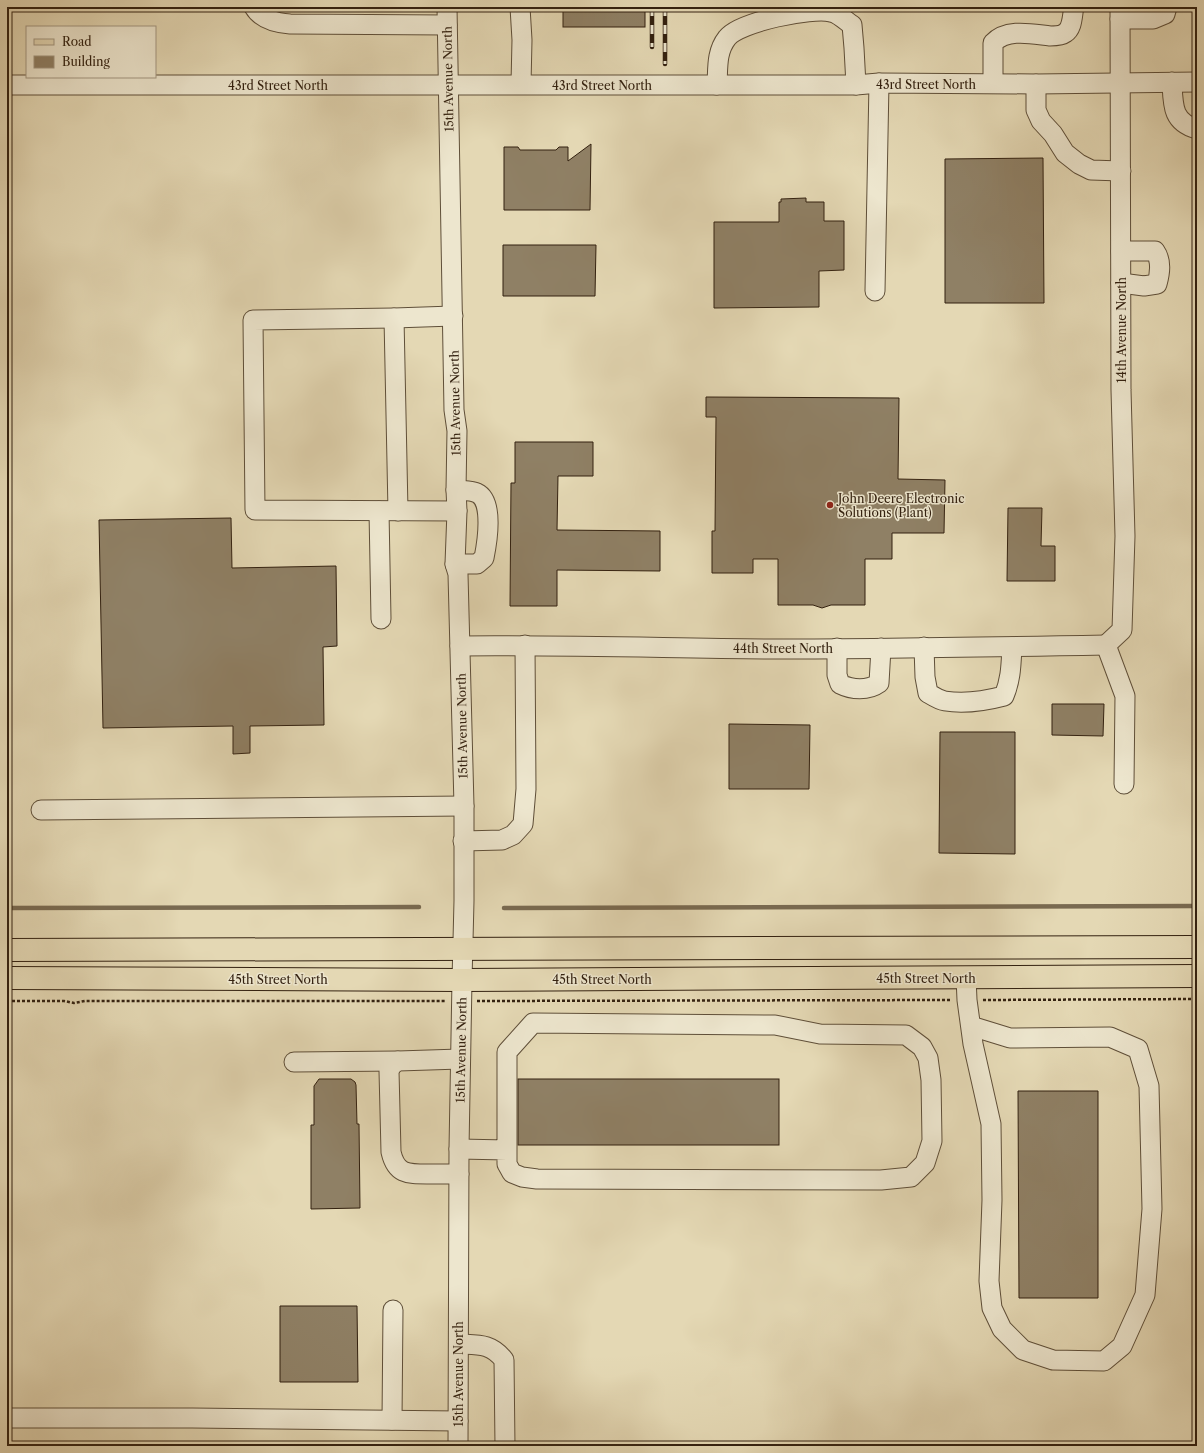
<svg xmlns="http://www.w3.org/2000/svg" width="1204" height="1453" font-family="'Libre Caslon Text',serif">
<rect width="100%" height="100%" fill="#e4d8b4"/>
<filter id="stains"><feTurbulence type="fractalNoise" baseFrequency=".005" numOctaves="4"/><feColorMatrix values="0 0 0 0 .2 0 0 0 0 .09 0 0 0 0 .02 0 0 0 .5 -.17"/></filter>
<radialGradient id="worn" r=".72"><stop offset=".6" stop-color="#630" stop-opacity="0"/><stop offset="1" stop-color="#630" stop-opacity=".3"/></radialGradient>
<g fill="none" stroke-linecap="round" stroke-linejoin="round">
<g stroke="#796a51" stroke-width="4.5">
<polyline points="7,908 419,907"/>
<polyline points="504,908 1197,906"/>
</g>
</g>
<g fill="#8f8065" stroke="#332110">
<rect x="563" y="7" width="82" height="20"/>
<polygon points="591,144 590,210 504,210 504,147 518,147 520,150 556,150 559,147 568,147 568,161"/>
<polygon points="1043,158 1044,303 945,303 945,159"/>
<polygon points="806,198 806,202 824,202 824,221 844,221 844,270 819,271 819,307 714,308 714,222 779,222 779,202 781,202 781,199"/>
<polygon points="503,245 596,245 595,296 503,296"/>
<polygon points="706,397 899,398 898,479 945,480 944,533 892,533 892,559 865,559 865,605 831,605 822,608 813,605 778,605 778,559 753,559 753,573 712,573 712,531 715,531 716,417 706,417"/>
<polygon points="515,442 593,442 593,476 558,476 557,530 660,531 660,571 557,570 557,606 510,606 511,483 515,483"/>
<polygon points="1008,508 1042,508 1041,546 1055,546 1055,581 1007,581"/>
<polygon points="231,518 232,568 336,566 337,646 323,647 324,725 250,726 250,753 233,754 233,726 103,728 99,520"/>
<polygon points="1052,704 1104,704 1103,736 1052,735"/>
<polygon points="729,724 810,725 809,789 729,789"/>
<polygon points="940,732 1015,732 1015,854 939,853"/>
<polygon points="319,1079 351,1079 355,1082 356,1085 357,1124 359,1124 360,1208 311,1209 311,1125 314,1125 314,1086"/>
<rect x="518" y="1079" width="261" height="66"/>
<polygon points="1018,1091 1098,1091 1098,1298 1019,1298"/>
<polygon points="280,1306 357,1306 358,1382 280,1382"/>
</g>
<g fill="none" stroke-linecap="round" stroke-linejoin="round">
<g stroke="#5f4f39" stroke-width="21">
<g id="minor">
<path d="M254,7C261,19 277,23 290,24L447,25"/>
<polyline points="447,7 454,410 457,431 456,490 457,511 455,564 458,574 464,806 464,901 462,980 459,1149 458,1446"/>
<polyline points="520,7 522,40 521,84"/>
<polyline points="1120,19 1153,19 1165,14 1167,7"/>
<path d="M1172,82C1173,105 1172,122 1197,129"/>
<path d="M993,83V43C1007,28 1032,34 1050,36C1055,36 1061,36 1065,33C1073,28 1072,15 1074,7"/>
<polyline points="1036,84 1036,110 1041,121 1053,134 1065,153 1079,164 1091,170 1121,171"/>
<polyline points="7,85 856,85 879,83 1036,84 1197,82"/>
<path d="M717,85C718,69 716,52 727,38C739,22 812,7 831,12C838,13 846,21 852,25L854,48L856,85"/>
<path d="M1121,251H1155C1162,261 1160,273 1157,284L1144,286L1121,283"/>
<polyline points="875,291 879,83"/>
<polyline points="453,316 394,318 253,320 255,510 457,511"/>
<polyline points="394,318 398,511"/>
<polyline points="379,511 381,619"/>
<path d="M455,564H477L484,558C487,543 494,501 477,493C471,490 462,491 456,490"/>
<polyline points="1106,645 1122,630 1125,536 1121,390 1120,7"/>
<polyline points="1106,645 1125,696 1124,784"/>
<path d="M460,646C562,645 663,648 765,649C878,649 992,647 1106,645"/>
<path d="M924,647L925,677L928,693C933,696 939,700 945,701C964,704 985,701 1004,696C1011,679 1011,665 1012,647"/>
<path d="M837,648V675L840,684C852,690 868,691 879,683L881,648"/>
<polyline points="41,810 464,806"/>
<polyline points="463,841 502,840 513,835 523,824 526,789 525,645"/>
<polyline points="966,977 967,1000 973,1044 991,1124 992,1200 989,1281 992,1308 1002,1329 1023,1350 1053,1360 1104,1361 1122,1346 1145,1295 1152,1209 1149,1086 1138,1049 1110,1037 1010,1038 971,1026"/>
<polyline points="294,1062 398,1061"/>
<polyline points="459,1149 507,1150 507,1052 533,1023 775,1025 820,1034 906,1035 922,1047 928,1058 931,1080 932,1141 925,1163 911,1177 881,1180 537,1179 522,1177 512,1173 507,1164 507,1150"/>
<path d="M459,1174C448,1174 438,1174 427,1174C407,1174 396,1174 391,1152L389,1071L392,1065L398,1061L460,1059"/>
<path d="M459,1344C478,1345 491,1343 504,1360L505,1446"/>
<polyline points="7,1418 192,1418 458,1421"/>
<polyline points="392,1420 393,1310"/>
</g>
</g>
<g stroke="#332110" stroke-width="24">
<g id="major">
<polyline points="7,950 1197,947"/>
<polyline points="7,978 462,980 1197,976"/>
</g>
</g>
<g stroke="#332110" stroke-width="2.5" stroke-dasharray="3 2" stroke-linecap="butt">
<polyline points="983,1000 1197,999"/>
<polyline points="7,1001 64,1001 74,1003 85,1001 446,1001"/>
<polyline points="477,1001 952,1000"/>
</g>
<use href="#minor" stroke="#ede6ce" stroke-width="19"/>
<use href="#major" stroke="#e4d8b4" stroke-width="22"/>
<g stroke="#332110" stroke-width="4.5">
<g id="rail">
<polyline points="652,7 652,47"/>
<polyline points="665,7 665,64"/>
</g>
</g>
<use href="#rail" stroke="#ede6ce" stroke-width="3" stroke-dasharray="9" stroke-linecap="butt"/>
</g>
<circle fill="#8f2418" stroke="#ede6ce" stroke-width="1.5" cx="830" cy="505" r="4"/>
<g text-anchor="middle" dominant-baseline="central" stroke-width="3" stroke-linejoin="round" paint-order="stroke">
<g font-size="12" fill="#332110" stroke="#ede6ce">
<text transform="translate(448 79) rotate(-91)">15th Avenue North</text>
<text x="926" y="84">43rd Street North</text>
<text x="278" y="85">43rd Street North</text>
<text x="602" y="85">43rd Street North</text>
<text transform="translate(1121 330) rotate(-90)">14th Avenue North</text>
<text transform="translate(455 403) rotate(-91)">15th Avenue North</text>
<text x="783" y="648">44th Street North</text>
<text transform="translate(462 726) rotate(-91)">15th Avenue North</text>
<text x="926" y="978">45th Street North</text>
<text x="278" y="979">45th Street North</text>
<text x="602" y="979">45th Street North</text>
<text transform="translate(461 1050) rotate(-89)">15th Avenue North</text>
<text transform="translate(458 1374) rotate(-90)">15th Avenue North</text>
</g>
<g font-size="12" fill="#332110" stroke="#ede6ce" text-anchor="start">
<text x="838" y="498">John Deere Electronic<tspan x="838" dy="14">Solutions (Plant)</tspan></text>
</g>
</g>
<rect width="1204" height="1453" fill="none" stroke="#e4d8b4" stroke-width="24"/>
<rect x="8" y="8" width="1188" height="1437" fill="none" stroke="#332110" stroke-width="2"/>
<rect x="12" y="12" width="1180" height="1429" fill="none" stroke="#332110"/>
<rect x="26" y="26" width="130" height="52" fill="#ede6ce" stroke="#a39782"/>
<rect x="34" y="39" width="20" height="6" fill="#e4d8b4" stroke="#a39782"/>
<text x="62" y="46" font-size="12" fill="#332110">Road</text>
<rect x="34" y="56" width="20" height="12" fill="#8f8065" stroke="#a39782"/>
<text x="62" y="66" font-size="12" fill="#332110">Building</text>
<rect width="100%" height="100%" filter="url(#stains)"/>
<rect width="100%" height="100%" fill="url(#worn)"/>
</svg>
